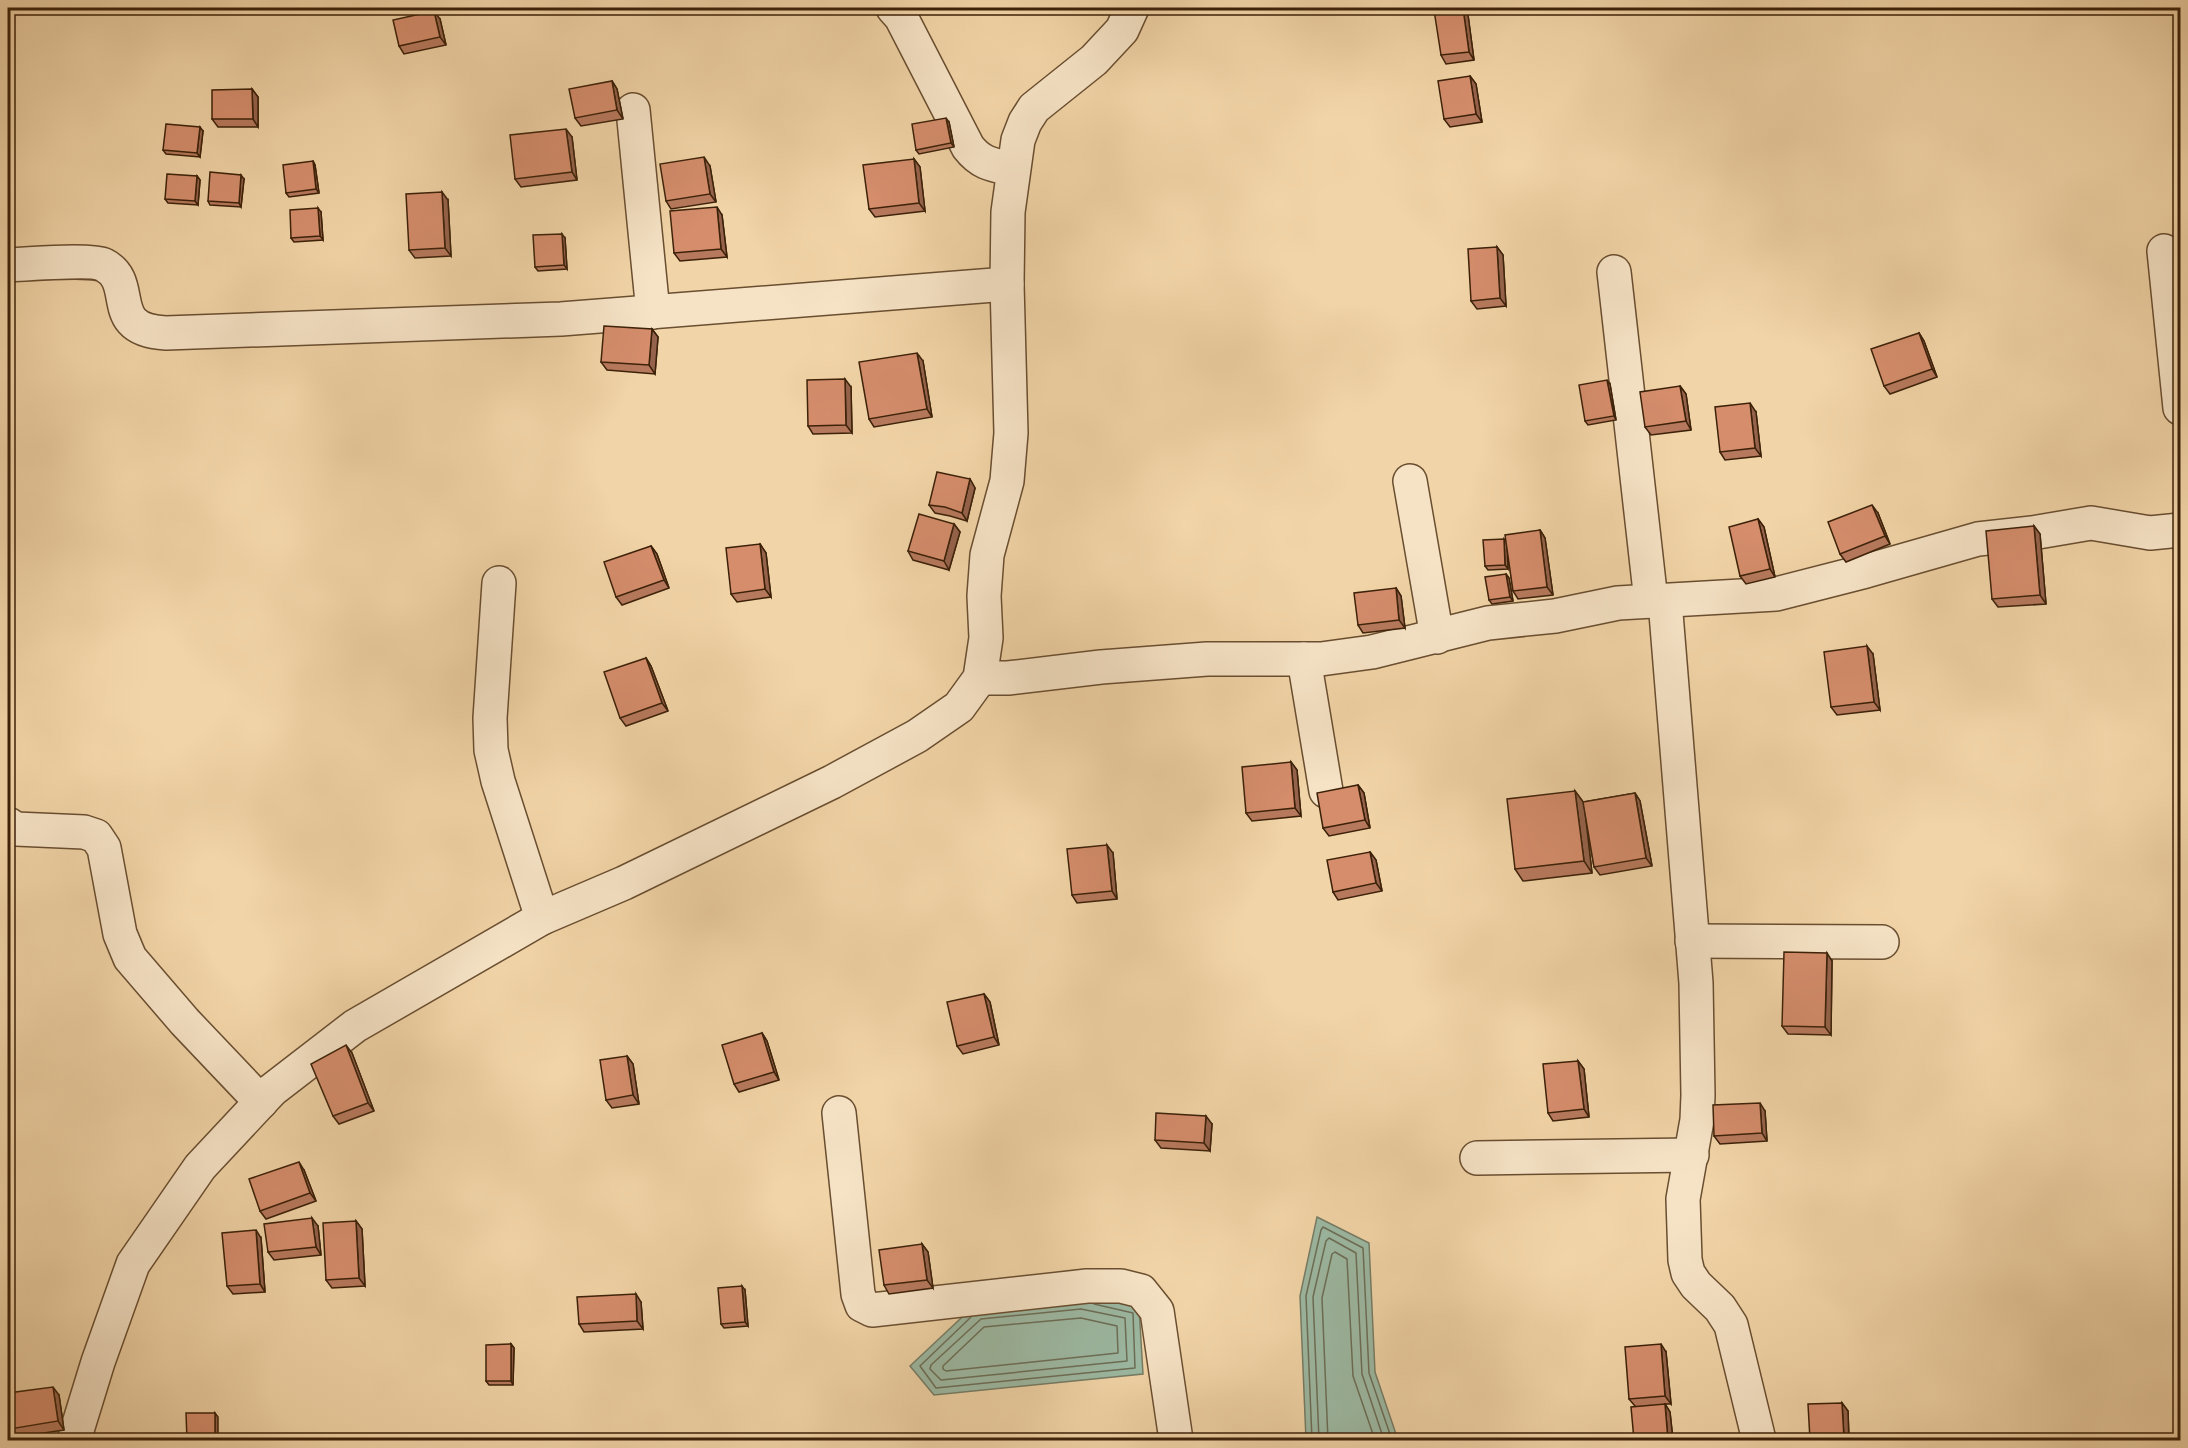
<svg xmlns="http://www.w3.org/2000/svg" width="2188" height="1448" font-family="'Libre Bodoni',serif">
<rect width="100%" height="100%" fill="#f1d4a7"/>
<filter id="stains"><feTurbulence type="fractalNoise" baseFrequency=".00333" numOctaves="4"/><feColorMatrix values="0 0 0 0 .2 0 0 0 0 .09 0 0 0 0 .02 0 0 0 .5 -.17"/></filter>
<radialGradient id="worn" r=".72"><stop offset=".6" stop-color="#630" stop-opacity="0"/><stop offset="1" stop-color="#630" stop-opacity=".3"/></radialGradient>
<g fill="#9cb9a3" stroke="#767c65" stroke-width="1.5">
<polygon points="1317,1217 1369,1243 1375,1372 1398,1440 1306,1440 1300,1296"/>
<polygon points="1082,1295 1139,1307 1143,1374 934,1395 910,1366 974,1306"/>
</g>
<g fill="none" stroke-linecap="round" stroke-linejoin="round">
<g stroke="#6c6d56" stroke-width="1.5">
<polygon points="1081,1309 1125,1318 1127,1361 941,1380 930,1369 931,1365 981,1319"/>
<polyline points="971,1317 920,1366 936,1388 1135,1368 1133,1313 1094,1304"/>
<polygon points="1081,1318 1117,1326 1118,1353 946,1371 943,1369 943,1366 984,1327"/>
<polyline points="1312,1440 1306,1296 1321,1230 1323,1227 1363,1248 1369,1373 1392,1440"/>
<polyline points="1319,1440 1313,1297 1326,1241 1329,1238 1356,1253 1362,1374 1384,1440"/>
<polyline points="1328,1440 1322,1298 1332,1254 1335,1252 1347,1259 1353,1376 1375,1440"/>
</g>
<g stroke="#694e30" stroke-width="36">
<g id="minor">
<path d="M893,8L901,17L968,147C981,164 993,165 1013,169"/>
<polyline points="633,110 653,312"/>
<polyline points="2164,251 2180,408"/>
<path d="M8,265C25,264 93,259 104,265C139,283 103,330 166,333L561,319L1007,284"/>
<polyline points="1614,272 1651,601"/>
<polyline points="1410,481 1437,637"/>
<polyline points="499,583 490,718 491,750 498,781 542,918"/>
<polyline points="1665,601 1696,983 1698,1095 1697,1120 1683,1199 1685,1260 1688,1273 1696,1285 1720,1308 1731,1325 1759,1440"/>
<polyline points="1304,659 1326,791"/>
<polyline points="980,678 1008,678 1101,667 1207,659 1321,659 1372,652 1488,623 1555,616 1618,603 1776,594 1866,571 1978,539 2032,533 2091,523 2150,533 2180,530"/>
<polyline points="8,824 16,829 84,832 96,836 104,848 120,934 130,958 185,1022 261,1102"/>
<polyline points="1692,941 1882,942"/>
<polyline points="839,1113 858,1294 862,1305 872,1310 1087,1286 1121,1286 1141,1291 1157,1311 1176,1440"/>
<polyline points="1477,1158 1692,1155"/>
</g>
</g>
<g stroke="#694e30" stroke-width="36">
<polyline id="tertiary" points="74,1440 98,1362 133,1264 200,1167 272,1090 355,1026 542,918 624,883 832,782 917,736 959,707 980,678 986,638 984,596 987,555 1007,481 1011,433 1007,284 1008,212 1018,140 1025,122 1034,108 1094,60 1122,30 1132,8"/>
</g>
<use href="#minor" stroke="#f6e3c6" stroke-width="33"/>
<use href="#tertiary" stroke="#f6e3c6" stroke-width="33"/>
</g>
<g fill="#b7795d" stroke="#3c2109" stroke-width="1.5">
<polygon points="1468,15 1474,60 1446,64 1441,55"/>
<polygon points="440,19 446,45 404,54 399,46"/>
<polygon points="1470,76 1476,84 1482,122 1450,127 1444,119"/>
<polygon points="612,81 617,89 623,119 581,126 575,118"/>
<polygon points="252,89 258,97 258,127 218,127 212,119"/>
<polygon points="949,122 954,147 919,154 916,150"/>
<polygon points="203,131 200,157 166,154 163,150"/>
<polygon points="572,137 577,180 521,187 515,179"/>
<polygon points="914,159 920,167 925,211 875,217 869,209"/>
<polygon points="313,161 315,165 319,193 289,197 286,193"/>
<polygon points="710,166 716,202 671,209 666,201"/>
<polygon points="197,176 200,180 198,205 168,203 165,199"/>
<polygon points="244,179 241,207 210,205 208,201"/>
<polygon points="448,200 451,256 415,258 409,250"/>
<polygon points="321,212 323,240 294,242 291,238"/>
<polygon points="722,215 727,257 680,261 674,253"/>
<polygon points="565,238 567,269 538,271 535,267"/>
<polygon points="1497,247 1503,255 1506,306 1477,309 1471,301"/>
<polygon points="652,329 658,337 655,374 607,370 601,362"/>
<polygon points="1919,333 1924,341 1937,377 1890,394 1884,386"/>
<polygon points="923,361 932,417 874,427 869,419"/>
<polygon points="1610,384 1616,420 1588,425 1585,421"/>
<polygon points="1680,386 1686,394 1691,430 1651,435 1645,427"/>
<polygon points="851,387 852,433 813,434 808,426"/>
<polygon points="1756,412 1761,456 1725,460 1720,452"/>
<polygon points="970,479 975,488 967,521 950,516 935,513 929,505"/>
<polygon points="1878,513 1890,544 1846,562 1840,554"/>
<polygon points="1758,519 1764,527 1775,577 1746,584 1740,576"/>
<polygon points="954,524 960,532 949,570 913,560 908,551"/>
<polygon points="2034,526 2040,534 2046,604 1998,607 1992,599"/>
<polygon points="1540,530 1545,538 1553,595 1518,599 1513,591 1507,546 1508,569 1488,570 1485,566 1506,543"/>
<polygon points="760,544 766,553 771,597 737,602 731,594"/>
<polygon points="651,546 657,554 669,588 622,605 616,597"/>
<polygon points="1506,574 1509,578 1513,601 1492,604 1489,600"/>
<polygon points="1396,588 1401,596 1405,628 1363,633 1358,625"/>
<polygon points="1873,654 1880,710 1837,715 1831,707"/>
<polygon points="646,658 651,666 668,711 626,726 620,718"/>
<polygon points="1291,762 1297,770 1301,816 1252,821 1246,813"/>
<polygon points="1358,785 1364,793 1370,828 1329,836 1323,828"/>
<polygon points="1575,791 1583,802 1635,793 1640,801 1652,866 1600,875 1594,867 1585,812 1592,873 1523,881 1515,869"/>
<polygon points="1370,852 1376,860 1382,891 1338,900 1333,892"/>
<polygon points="1113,853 1117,899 1077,903 1072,895"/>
<polygon points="1832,961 1831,1035 1788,1034 1782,1026"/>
<polygon points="984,994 990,1002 999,1045 963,1054 957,1046"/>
<polygon points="762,1033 767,1041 779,1080 739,1092 734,1084"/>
<polygon points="352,1053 374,1111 339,1124 333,1116"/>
<polygon points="627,1056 633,1064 639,1104 612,1108 606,1100"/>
<polygon points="1578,1061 1584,1069 1589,1117 1553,1121 1548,1113"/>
<polygon points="1765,1111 1767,1141 1720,1144 1714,1136"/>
<polygon points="1212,1124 1210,1151 1161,1148 1155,1140"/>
<polygon points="304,1170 316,1201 266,1219 260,1211"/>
<polygon points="356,1221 362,1229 365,1286 332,1288 326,1280"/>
<polygon points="318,1226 321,1255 274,1260 268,1252"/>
<polygon points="261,1238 265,1292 233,1294 227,1286"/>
<polygon points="922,1244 928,1252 933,1288 889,1294 884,1285"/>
<polygon points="745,1290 748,1326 724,1328 721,1324"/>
<polygon points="641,1302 643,1329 584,1332 579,1324"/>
<polygon points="511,1344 514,1348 513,1385 489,1385 486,1381"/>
<polygon points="1666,1352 1671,1404 1665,1404 1670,1412 1673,1440 1634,1440 1635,1406 1629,1399"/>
<polygon points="59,1395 64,1430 16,1437 10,1429"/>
<polygon points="1842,1403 1848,1411 1849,1440 1810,1440"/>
</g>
<g fill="#95634c" stroke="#3c2109" stroke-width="1.5">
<polygon points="1463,8 1468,15 1474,60 1469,52"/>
<polygon points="434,11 440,19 446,45 440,37"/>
<polygon points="1470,76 1476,84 1482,122 1476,114"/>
<polygon points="612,81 617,89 623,119 617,110"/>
<polygon points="252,89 258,97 258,127 253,119"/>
<polygon points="946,118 949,122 954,147 951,143"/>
<polygon points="200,127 203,131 200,157 197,153"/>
<polygon points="566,129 572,137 577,180 572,172"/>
<polygon points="704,157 710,166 716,202 710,194"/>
<polygon points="914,159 920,167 925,211 919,203"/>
<polygon points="313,161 315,165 319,193 316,189"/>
<polygon points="241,175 244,179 241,207 239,203"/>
<polygon points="197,176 200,180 198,205 195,201"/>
<polygon points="442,192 448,200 451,256 445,248"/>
<polygon points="717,207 722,215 727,257 721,249"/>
<polygon points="318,208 321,212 323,240 320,236"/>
<polygon points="562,234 565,238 567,269 564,265"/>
<polygon points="1497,247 1503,255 1506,306 1500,298"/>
<polygon points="652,329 658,337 655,374 649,365"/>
<polygon points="1919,333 1924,341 1937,377 1932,369"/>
<polygon points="917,353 923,361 932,417 927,409"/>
<polygon points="845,379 851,387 852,433 846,425"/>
<polygon points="1607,380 1610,384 1616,420 1614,416"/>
<polygon points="1680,386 1686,394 1691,430 1686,421"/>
<polygon points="1750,403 1756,412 1761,456 1755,448"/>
<polygon points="970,479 975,488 967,521 962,513"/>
<polygon points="1872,505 1878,513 1890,544 1885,536"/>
<polygon points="1758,519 1764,527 1775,577 1770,569"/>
<polygon points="954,524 960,532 949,570 944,561"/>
<polygon points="2034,526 2040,534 2046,604 2040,595"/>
<polygon points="1540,530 1545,538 1553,595 1547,587"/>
<polygon points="1504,539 1507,543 1508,569 1505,565"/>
<polygon points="760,544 766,553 771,597 765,589"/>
<polygon points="651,546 657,554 669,588 664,580"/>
<polygon points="1506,574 1509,578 1513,601 1510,597"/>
<polygon points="1396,588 1401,596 1405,628 1399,620"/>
<polygon points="1867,646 1873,654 1880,710 1874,702"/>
<polygon points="646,658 651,666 668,711 662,703"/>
<polygon points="1291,762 1297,770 1301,816 1295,808"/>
<polygon points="1358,785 1364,793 1370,828 1365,820"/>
<polygon points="1575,791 1584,803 1592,873 1584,861"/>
<polygon points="1635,793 1640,801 1652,866 1646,858"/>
<polygon points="1107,845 1113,853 1117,899 1112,891"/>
<polygon points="1370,852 1376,860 1382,891 1376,883"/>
<polygon points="1827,953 1832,961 1831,1035 1825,1027"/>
<polygon points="984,994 990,1002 999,1045 994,1037"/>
<polygon points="762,1033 767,1041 779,1080 774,1072"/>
<polygon points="346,1045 352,1053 374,1111 368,1103"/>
<polygon points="627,1056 633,1064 639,1104 633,1095"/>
<polygon points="1578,1061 1584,1069 1589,1117 1584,1109"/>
<polygon points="1760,1103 1765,1111 1767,1141 1762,1133"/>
<polygon points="1206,1116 1212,1124 1210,1151 1204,1143"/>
<polygon points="299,1162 304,1170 316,1201 310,1193"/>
<polygon points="312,1218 318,1226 321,1255 316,1247"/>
<polygon points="356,1221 362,1229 365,1286 359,1278"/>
<polygon points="256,1230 261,1238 265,1292 260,1284"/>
<polygon points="922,1244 928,1252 933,1288 927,1280"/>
<polygon points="742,1286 745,1290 748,1326 745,1322"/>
<polygon points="636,1294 641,1302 643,1329 637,1321"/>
<polygon points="511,1344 514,1348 513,1385 511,1381"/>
<polygon points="1661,1344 1666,1352 1671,1404 1665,1396"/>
<polygon points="53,1387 59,1395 64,1430 58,1421"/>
<polygon points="1842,1403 1848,1411 1849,1440 1845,1440 1844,1438"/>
<polygon points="1665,1404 1670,1412 1673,1440 1668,1440"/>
<polygon points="215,1413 218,1417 218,1440 215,1440"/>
</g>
<g fill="#d58d6c" stroke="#3c2109" stroke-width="1.5">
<polygon points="1458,8 1463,8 1469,52 1441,55 1434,10"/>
<polygon points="434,11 440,37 399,46 393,20"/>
<polygon points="1470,76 1476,114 1444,119 1438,81"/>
<polygon points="612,81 617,110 575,118 569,89"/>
<polygon points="252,89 253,119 212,119 212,90"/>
<polygon points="946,118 951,143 916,150 912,124"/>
<polygon points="166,124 200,127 197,153 163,150"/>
<polygon points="566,129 572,172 515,179 510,135"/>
<polygon points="704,157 710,194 666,201 660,164"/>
<polygon points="914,159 919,203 869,209 863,165"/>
<polygon points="313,161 316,189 286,193 283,165"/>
<polygon points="210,172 241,175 239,203 208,201"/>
<polygon points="167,174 197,176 195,201 165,199"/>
<polygon points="442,192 445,248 409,250 406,194"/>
<polygon points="717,207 721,249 674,253 670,211"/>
<polygon points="318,208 320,236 291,238 290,210"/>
<polygon points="562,234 564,265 535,267 533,235"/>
<polygon points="1497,247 1500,298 1471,301 1468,249"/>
<polygon points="604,326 652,329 649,365 601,362"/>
<polygon points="1919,333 1932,369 1884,386 1871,349"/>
<polygon points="917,353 927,409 869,419 859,362"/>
<polygon points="845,379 846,425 808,426 807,380"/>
<polygon points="1607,380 1614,416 1585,421 1579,385"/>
<polygon points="1680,386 1686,421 1645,427 1640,392"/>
<polygon points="1750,403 1755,448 1720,452 1715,407"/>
<polygon points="937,472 970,479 962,513 945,507 929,505"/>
<polygon points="1872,505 1885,536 1840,554 1828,522"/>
<polygon points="919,514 954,524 944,561 908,551"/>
<polygon points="1758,519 1770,569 1740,576 1729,527"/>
<polygon points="2034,526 2040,595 1992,599 1986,531"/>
<polygon points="1540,530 1547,587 1513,591 1505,535"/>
<polygon points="1504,539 1505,565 1485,566 1483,540"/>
<polygon points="760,544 765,589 731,594 726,548"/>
<polygon points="651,546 664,580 616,597 604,562"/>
<polygon points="1506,574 1510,597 1489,600 1485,577"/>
<polygon points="1396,588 1399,620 1358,625 1354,593"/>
<polygon points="1867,646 1874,702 1831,707 1824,652"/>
<polygon points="646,658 662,703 620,718 604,672"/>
<polygon points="1291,762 1295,808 1246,813 1242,767"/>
<polygon points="1358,785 1365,820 1323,828 1317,793"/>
<polygon points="1575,791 1584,861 1515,869 1507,799"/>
<polygon points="1635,793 1646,858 1594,867 1583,802"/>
<polygon points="1107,845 1112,891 1072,895 1067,849"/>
<polygon points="1370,852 1376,883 1333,892 1327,860"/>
<polygon points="1784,952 1827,953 1825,1027 1782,1026"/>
<polygon points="984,994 994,1037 957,1046 947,1002"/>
<polygon points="762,1033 774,1072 734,1084 722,1045"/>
<polygon points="346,1045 368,1103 333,1116 311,1064"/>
<polygon points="627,1056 633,1095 606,1100 600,1060"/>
<polygon points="1578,1061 1584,1109 1548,1113 1543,1064"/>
<polygon points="1760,1103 1762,1133 1714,1136 1713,1105"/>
<polygon points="1156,1113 1206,1116 1204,1143 1155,1140"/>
<polygon points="299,1162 310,1193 260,1211 249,1179"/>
<polygon points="312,1218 316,1247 268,1252 264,1224"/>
<polygon points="356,1221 359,1278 326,1280 323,1223"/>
<polygon points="256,1230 260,1284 227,1286 222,1233"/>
<polygon points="922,1244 927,1280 884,1285 879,1250"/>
<polygon points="742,1286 745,1322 721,1324 718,1288"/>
<polygon points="636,1294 637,1321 579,1324 577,1297"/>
<polygon points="511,1344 511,1381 486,1381 486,1345"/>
<polygon points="1661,1344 1665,1396 1629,1399 1625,1347"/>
<polygon points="53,1387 58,1421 10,1429 8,1412 8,1393"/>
<polygon points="1842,1403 1844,1438 1810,1440 1808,1404"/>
<polygon points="1665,1404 1668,1440 1634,1440 1631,1407"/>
<polygon points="186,1413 215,1413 215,1440 187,1440"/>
<polygon points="755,1438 756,1440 744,1440"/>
</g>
<rect width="2188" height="1448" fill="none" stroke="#f1d4a7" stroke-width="30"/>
<rect x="9" y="9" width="2170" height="1430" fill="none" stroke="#3c2109" stroke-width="3"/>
<rect x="15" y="15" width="2158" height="1418" fill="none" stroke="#3c2109" stroke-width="1.5"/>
<rect width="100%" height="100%" filter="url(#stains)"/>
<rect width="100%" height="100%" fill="url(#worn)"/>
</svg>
